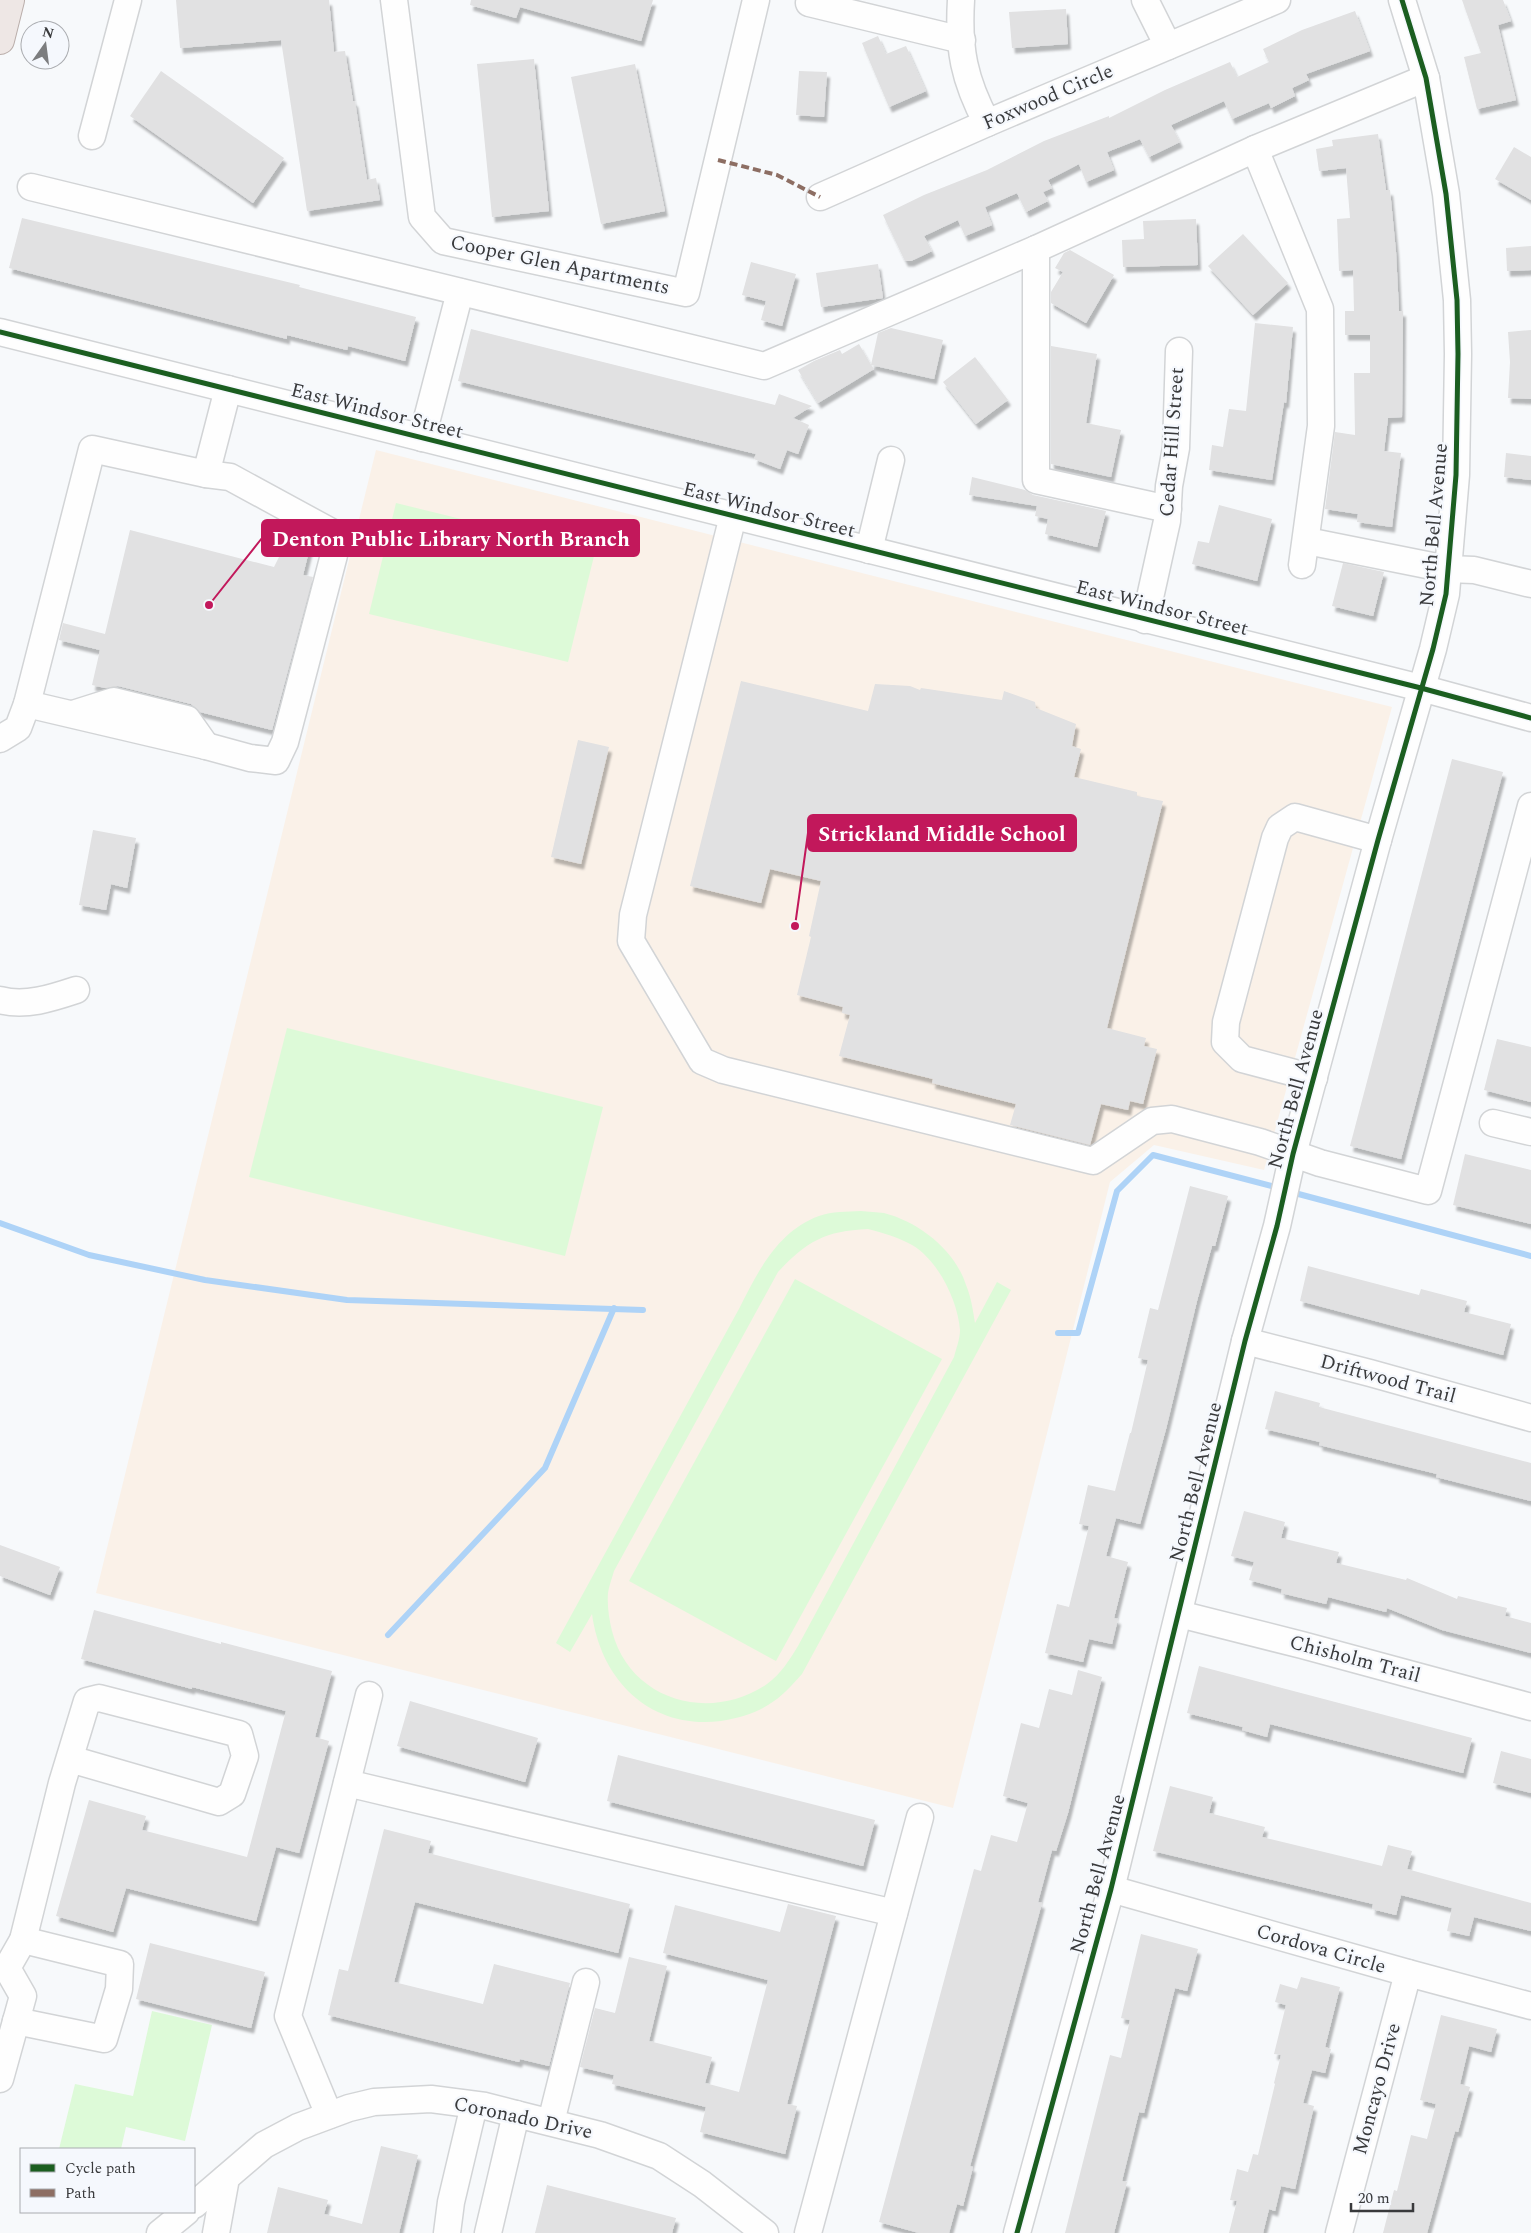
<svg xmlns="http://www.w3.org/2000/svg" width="1531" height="2233" font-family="Spectral,serif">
<defs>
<filter id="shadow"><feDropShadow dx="3" dy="5.5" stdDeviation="1" flood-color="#0004"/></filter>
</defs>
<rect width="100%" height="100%" fill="#f7f9fb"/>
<polygon fill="#faf1e8" points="376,450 1392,707 1264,1170 1154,1145 1110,1182 953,1808 96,1593"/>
<g fill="#ddfad8" fill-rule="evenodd">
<polygon points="396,503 595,552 568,662 369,614"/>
<polygon points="287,1028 603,1107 565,1256 249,1177"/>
<path d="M861,1211C868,1212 877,1212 884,1213C919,1222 955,1250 966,1285C971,1297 973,1310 975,1323L997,1282L1011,1290L802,1674C791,1686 782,1697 768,1705C754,1714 738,1718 721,1721C651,1730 601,1681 592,1614L570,1652L556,1643L740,1307C758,1271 778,1231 819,1216C832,1211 847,1212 861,1211ZM868,1229C883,1233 898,1237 912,1245C938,1260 958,1301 960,1330C960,1339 956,1349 954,1357L798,1646C790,1659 781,1674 767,1684C710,1723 630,1701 612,1631C609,1619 607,1605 608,1593C609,1586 612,1578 614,1571L778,1272C807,1241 825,1231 868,1229Z"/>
<polygon points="795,1279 942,1359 776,1661 629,1581"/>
<polygon points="152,2011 212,2025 185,2141 126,2127 121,2149 59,2149 75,2084 133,2096"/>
</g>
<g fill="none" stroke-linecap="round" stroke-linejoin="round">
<g stroke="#aed3f7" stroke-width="6">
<polyline points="1291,1192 1531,1256"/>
<polyline points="0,1223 89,1255 205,1280 347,1300 643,1310"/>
<polyline points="1058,1333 1078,1333 1117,1191 1153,1155 1279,1188"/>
<polyline points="388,1635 545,1468 614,1308"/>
</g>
</g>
<g fill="#e1e1e2" filter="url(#shadow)">
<polygon points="176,0 329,0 334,52 345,51 353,101 355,101 367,180 376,178 380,200 307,211 281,40 180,48"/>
<polygon points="471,0 653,0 641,41 520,7 516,18 470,5"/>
<polygon points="1462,0 1503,0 1511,21 1498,25 1516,100 1477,109 1464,57 1481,53"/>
<polygon points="1066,9 1068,44 1012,48 1009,12"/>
<polygon points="1355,11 1370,51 1306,74 1309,80 1292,88 1295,96 1271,108 1269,103 1232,119 1224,101 1171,125 1180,142 1149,157 1140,139 1107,152 1114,170 1086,182 1079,164 1048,180 1052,188 1043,192 1048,201 1026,212 1017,193 985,207 992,225 965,236 958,220 924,236 932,251 911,261 905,261 883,215 924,195 987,170 1044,141 1109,116 1109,118 1165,90 1230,62 1237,77 1269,62 1263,49 1302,30"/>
<polygon points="878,36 886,54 906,46 926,91 889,107 862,43"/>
<polygon points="534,59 549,211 492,217 477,64"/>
<polygon points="635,64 665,211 601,224 571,77"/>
<polygon points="161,71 284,158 253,203 130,116"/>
<polygon points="799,71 827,72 824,117 796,115"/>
<polygon points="1378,134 1386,190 1390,190 1396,252 1399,311 1403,311 1402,417 1388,418 1384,451 1401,453 1392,527 1357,522 1358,514 1325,509 1335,432 1355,435 1354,373 1370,373 1370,335 1345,335 1345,311 1354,311 1353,270 1339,271 1337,219 1350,218 1346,168 1319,171 1316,149 1333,146 1332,140"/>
<polygon points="1514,147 1531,157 1531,200 1495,179"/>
<polygon points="22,218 300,285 299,287 416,317 405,361 348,346 347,350 287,335 287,339 9,268"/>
<polygon points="1196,219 1198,265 1123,267 1122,240 1144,239 1143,221"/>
<polygon points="1243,234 1288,283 1253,315 1208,266"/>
<polygon points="1531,246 1531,270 1507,271 1506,248"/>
<polygon points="1070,250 1114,275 1086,323 1051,303 1051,292 1063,272 1055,268 1064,253"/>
<polygon points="751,262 796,274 782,326 761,320 766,301 742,295"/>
<polygon points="878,264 883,298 821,307 816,273"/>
<polygon points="1255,323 1293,327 1286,403 1284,402 1272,480 1209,470 1212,445 1223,447 1229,409 1246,411"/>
<polygon points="891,328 943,340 934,379 871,365 874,369 818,403 798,370 814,361 840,350 842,354 859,344 871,365 878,333"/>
<polygon points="471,329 775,405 779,394 812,406 793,418 809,425 798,454 787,450 780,469 754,459 756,454 458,381"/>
<polygon points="1531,330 1531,399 1508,398 1510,362 1508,332"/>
<polygon points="1051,346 1097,354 1086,423 1121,430 1111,477 1051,464"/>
<polygon points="975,357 1008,400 976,424 943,382"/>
<polygon points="1506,453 1531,456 1531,480 1504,477"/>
<polygon points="972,477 1025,490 1033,495 1106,511 1097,547 1045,534 1048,519 1035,516 1037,506 969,495"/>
<polygon points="1219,505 1272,519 1257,581 1192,564 1198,541 1209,543"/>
<polygon points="130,530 274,567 291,533 312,539 303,575 313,577 272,730 200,712 191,704 118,686 105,688 92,685 100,650 59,640 63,623 105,634"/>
<polygon points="1343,563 1384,572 1373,616 1332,606"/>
<polygon points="741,681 868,711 875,684 910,686 920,690 921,688 1002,700 1004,691 1035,702 1036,708 1076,724 1072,746 1081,749 1074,777 1137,792 1137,796 1163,801 1107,1028 1146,1038 1144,1046 1157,1049 1143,1104 1130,1101 1128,1110 1101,1104 1090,1145 1010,1125 1016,1104 932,1083 933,1079 839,1056 850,1015 842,1013 843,1007 797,995 811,937 809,936 821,881 770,869 761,903 690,886"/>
<polygon points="578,740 609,747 581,864 551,857"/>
<polygon points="1452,759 1503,772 1401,1159 1350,1146"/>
<polygon points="93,830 136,838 127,888 111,884 106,910 79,905"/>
<polygon points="1497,1039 1531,1047 1531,1102 1484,1090"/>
<polygon points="1465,1154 1531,1170 1531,1224 1453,1205"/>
<polygon points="1190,1186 1228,1196 1215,1246 1212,1246 1197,1301 1166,1429 1140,1524 1116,1518 1106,1556 1128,1562 1114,1618 1118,1619 1112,1644 1089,1639 1083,1662 1045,1653 1057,1604 1069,1607 1089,1526 1079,1524 1088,1485 1115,1491 1130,1433 1131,1433 1148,1360 1138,1358 1150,1308 1158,1310"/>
<polygon points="1308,1266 1419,1295 1421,1289 1467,1301 1464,1312 1511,1324 1503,1355 1300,1301"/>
<polygon points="1275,1391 1320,1403 1319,1407 1531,1463 1531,1501 1436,1477 1437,1474 1319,1445 1320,1442 1265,1429"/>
<polygon points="1244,1511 1285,1522 1281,1538 1339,1552 1336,1563 1406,1580 1407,1578 1457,1599 1458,1596 1507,1608 1505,1616 1531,1623 1531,1653 1442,1630 1387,1608 1386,1612 1328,1597 1326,1604 1281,1593 1282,1589 1249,1580 1254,1562 1231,1556"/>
<polygon points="0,1545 60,1567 50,1595 0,1576"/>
<polygon points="94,1610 221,1644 221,1642 332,1671 315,1737 329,1741 299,1853 276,1847 256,1921 126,1888 113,1932 56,1916 89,1800 146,1816 142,1830 247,1857 286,1711 192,1687 192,1689 81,1659"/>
<polygon points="1199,1666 1472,1738 1463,1773 1270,1724 1267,1737 1242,1730 1243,1727 1187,1713"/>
<polygon points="1078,1670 1102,1677 1068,1813 1056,1851 1052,1850 1038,1902 1042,1903 970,2166 973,2167 963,2206 957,2204 949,2233 919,2233 879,2222 974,1869 981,1871 991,1835 1017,1842 1028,1803 1003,1796 1021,1723 1039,1728 1049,1689 1072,1695"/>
<polygon points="410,1701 538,1738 525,1782 397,1746"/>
<polygon points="1501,1751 1531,1759 1531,1793 1493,1783"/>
<polygon points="618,1755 875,1820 863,1866 607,1801"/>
<polygon points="1170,1786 1213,1797 1209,1813 1265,1827 1262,1837 1382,1866 1388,1845 1412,1851 1407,1869 1531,1903 1531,1931 1474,1917 1469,1936 1447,1931 1452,1908 1401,1895 1396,1915 1372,1909 1373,1904 1153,1851"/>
<polygon points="384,1829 431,1841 428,1853 630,1904 618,1953 415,1902 394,1982 483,2004 494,1964 570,1983 549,2066 520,2059 519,2062 328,2015 339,1969 348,1971"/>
<polygon points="788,1904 836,1916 787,2104 797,2106 785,2154 700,2132 706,2107 612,2084 614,2075 580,2067 595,2008 615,2013 629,1957 667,1966 649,2041 712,2057 705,2083 739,2092 768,1980 663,1953 675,1905 780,1932"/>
<polygon points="1141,1934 1198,1949 1187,1991 1175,1988 1144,2113 1139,2112 1122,2181 1127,2182 1114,2233 1065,2233 1110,2055 1121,2058 1130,2020 1121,2018"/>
<polygon points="150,1943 265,1972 251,2028 136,1999"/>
<polygon points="1301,1977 1340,1987 1325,2047 1331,2049 1325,2073 1312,2070 1303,2103 1314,2106 1295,2189 1281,2186 1275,2211 1269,2209 1263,2233 1229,2233 1237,2201 1230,2200 1237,2169 1248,2172 1253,2154 1258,2155 1275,2084 1274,2083 1281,2055 1274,2054 1286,2005 1275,2002 1280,1984 1297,1989"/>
<polygon points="1441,2015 1497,2029 1491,2052 1469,2046 1460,2084 1470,2087 1458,2132 1455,2131 1427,2233 1383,2233 1394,2190 1397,2191 1411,2135 1427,2139 1436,2104 1420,2100"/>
<polygon points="381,2146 418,2155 399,2233 267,2233 278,2187 328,2200 324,2214 362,2224"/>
<polygon points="547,2185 676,2218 672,2233 535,2233"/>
</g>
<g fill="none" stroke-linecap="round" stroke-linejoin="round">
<g stroke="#d2d4d6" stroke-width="29">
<g id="minor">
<polyline points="394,0 422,217 443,241 686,293 756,0"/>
<polyline points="810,0 809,3 962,40"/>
<path d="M961,0C958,49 964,80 987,123"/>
<polyline points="1145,0 1168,46"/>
<polyline points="92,136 128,0"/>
<polyline points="1255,149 1320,309 1321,426 1302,565"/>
<polyline points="31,187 764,366 1036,249 1255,149 1426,78"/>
<polyline points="820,197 987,123 1277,0"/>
<polyline points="1036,249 1036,480 1168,509"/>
<polyline points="0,332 1421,688 1531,718"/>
<polyline points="422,438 460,292"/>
<polyline points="733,516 633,915 631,941 702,1061 723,1070 1093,1161 1152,1121 1172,1119 1260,1142 1320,1163 1428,1191 1531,806"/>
<polyline points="1307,541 1447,569 1474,570 1531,584"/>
<polyline points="869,550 891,460"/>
<polyline points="1145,620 1167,521 1169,486 1176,448 1179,351"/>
<polyline points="27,704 206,746 250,758 276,761 285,742 334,555 333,533 230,477 206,474"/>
<polyline points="73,714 114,701 187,719 206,746"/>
<polyline points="0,739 18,728 27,704 92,449 206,474 228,389"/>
<path d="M0,1000C25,1007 52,998 76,990"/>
<polyline points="1314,1078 1242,1059 1225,1042 1226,1022 1275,838 1280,827 1295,817 1378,840"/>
<polyline points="1493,1123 1531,1132"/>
<polyline points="1245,1341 1370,1373 1531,1418"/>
<polyline points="1179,1614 1302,1645 1531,1707"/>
<polyline points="347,1783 894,1913"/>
<polyline points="1111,1889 1408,1973 1531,2006"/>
<polyline points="16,2021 104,2039 119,1989 120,1964 23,1940"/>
<polyline points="0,2079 23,1996 7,1968 23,1940 62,1783 87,1701 99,1698 239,1734 245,1756 232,1794 219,1802 70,1759"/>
<polyline points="329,2115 288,2016 369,1695"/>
<polyline points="551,2122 586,1982"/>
<polyline points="194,2205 264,2145 298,2127 349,2108 374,2102 431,2099 485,2106 516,2114 600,2135 659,2156 702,2184 765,2233"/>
<polyline points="160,2233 186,2212"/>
<polyline points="216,2233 226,2178"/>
<polyline points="447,2233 451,2202 474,2105"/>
<polyline points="488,2233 516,2114"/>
<polyline points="808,2233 920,1817"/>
<polyline points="1017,2233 1111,1889 1245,1341 1277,1226 1293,1154 1378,840 1433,649 1446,594 1456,475 1458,354 1457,300 1446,194 1426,78 1402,0"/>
<polyline points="1339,2233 1408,1973"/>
</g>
</g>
<g stroke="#baaeaa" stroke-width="30">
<polyline id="major" points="0,40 10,0"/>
</g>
<use href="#minor" stroke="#fefefe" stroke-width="26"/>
<use href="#major" stroke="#eee7e5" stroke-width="28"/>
<polyline stroke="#8d6e63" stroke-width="4" stroke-dasharray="8 4" stroke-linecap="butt" points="718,160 777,175 820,197"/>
<g stroke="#f5f8fd" stroke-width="8">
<g id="cycleway">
<polyline points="0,332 1421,688 1531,718"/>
<polyline points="1017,2233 1111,1889 1245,1341 1277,1226 1293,1154 1378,840 1433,649 1446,594 1456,475 1458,354 1457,300 1446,194 1426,78 1402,0"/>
</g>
</g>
<use href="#cycleway" stroke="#1b5e20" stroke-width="5"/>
</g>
<g text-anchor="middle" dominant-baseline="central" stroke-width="4.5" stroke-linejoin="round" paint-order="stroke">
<g font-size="20" fill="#393a3c" stroke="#f5f8fd">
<text transform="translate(1048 97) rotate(-23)">Foxwood Circle</text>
<text transform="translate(560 265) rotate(12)">Cooper Glen Apartments</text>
<text transform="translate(377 411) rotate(14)">East Windsor Street</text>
<text transform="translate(1172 442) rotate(-86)">Cedar Hill Street</text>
<text transform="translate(769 510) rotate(14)">East Windsor Street</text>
<text transform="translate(1434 525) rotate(-85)">North Bell Avenue</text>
<text transform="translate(1162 608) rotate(14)">East Windsor Street</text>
<text transform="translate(1296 1089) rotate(-75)">North Bell Avenue</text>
<text transform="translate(1388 1379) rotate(15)">Driftwood Trail</text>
<text transform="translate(1196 1482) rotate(-76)">North Bell Avenue</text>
<text transform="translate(1355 1659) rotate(15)">Chisholm Trail</text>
<text transform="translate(1098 1874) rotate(-75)">North Bell Avenue</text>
<text transform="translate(1321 1949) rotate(16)">Cordova Circle</text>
<text transform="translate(1377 2089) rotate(-75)">Moncayo Drive</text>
<text transform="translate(523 2118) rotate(12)">Coronado Drive</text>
</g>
</g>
<path fill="none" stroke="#c2185b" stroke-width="2" d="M209 605L262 538M795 926L808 833"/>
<g fill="#c2185b" stroke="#f5f8fd" stroke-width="2">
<circle cx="209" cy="605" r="5"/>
<circle cx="795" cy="926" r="5"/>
</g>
<g fill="#c2185b" stroke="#c2185b" stroke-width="2">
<rect x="262" y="520" width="377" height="36" rx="5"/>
<rect x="808" y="815" width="268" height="36" rx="5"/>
</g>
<g font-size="21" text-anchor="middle" font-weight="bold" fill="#fff">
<text x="451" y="546">Denton Public Library North Branch</text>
<text x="942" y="841">Strickland Middle School</text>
</g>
<rect x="20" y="2148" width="175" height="65" fill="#f5f8fd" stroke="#aaacb0"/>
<rect x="30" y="2164" width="25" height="8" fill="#1b5e20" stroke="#aaacb0"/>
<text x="65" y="2173" font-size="15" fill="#393a3c">Cycle path</text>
<rect x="30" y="2189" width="25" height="8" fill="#8d6e63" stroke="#aaacb0"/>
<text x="65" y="2198" font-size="15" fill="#393a3c">Path</text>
<g transform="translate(45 45) rotate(14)"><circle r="24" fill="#f5f8fd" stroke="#aaacb0"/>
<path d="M0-4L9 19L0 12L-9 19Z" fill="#7c7d7f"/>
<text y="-8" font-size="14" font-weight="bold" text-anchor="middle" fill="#393a3c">N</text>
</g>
<path d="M1351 2203v8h62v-8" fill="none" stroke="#393a3c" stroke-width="2.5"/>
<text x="1358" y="2203" font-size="15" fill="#393a3c" stroke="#f5f8fd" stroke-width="4" paint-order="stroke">20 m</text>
</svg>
